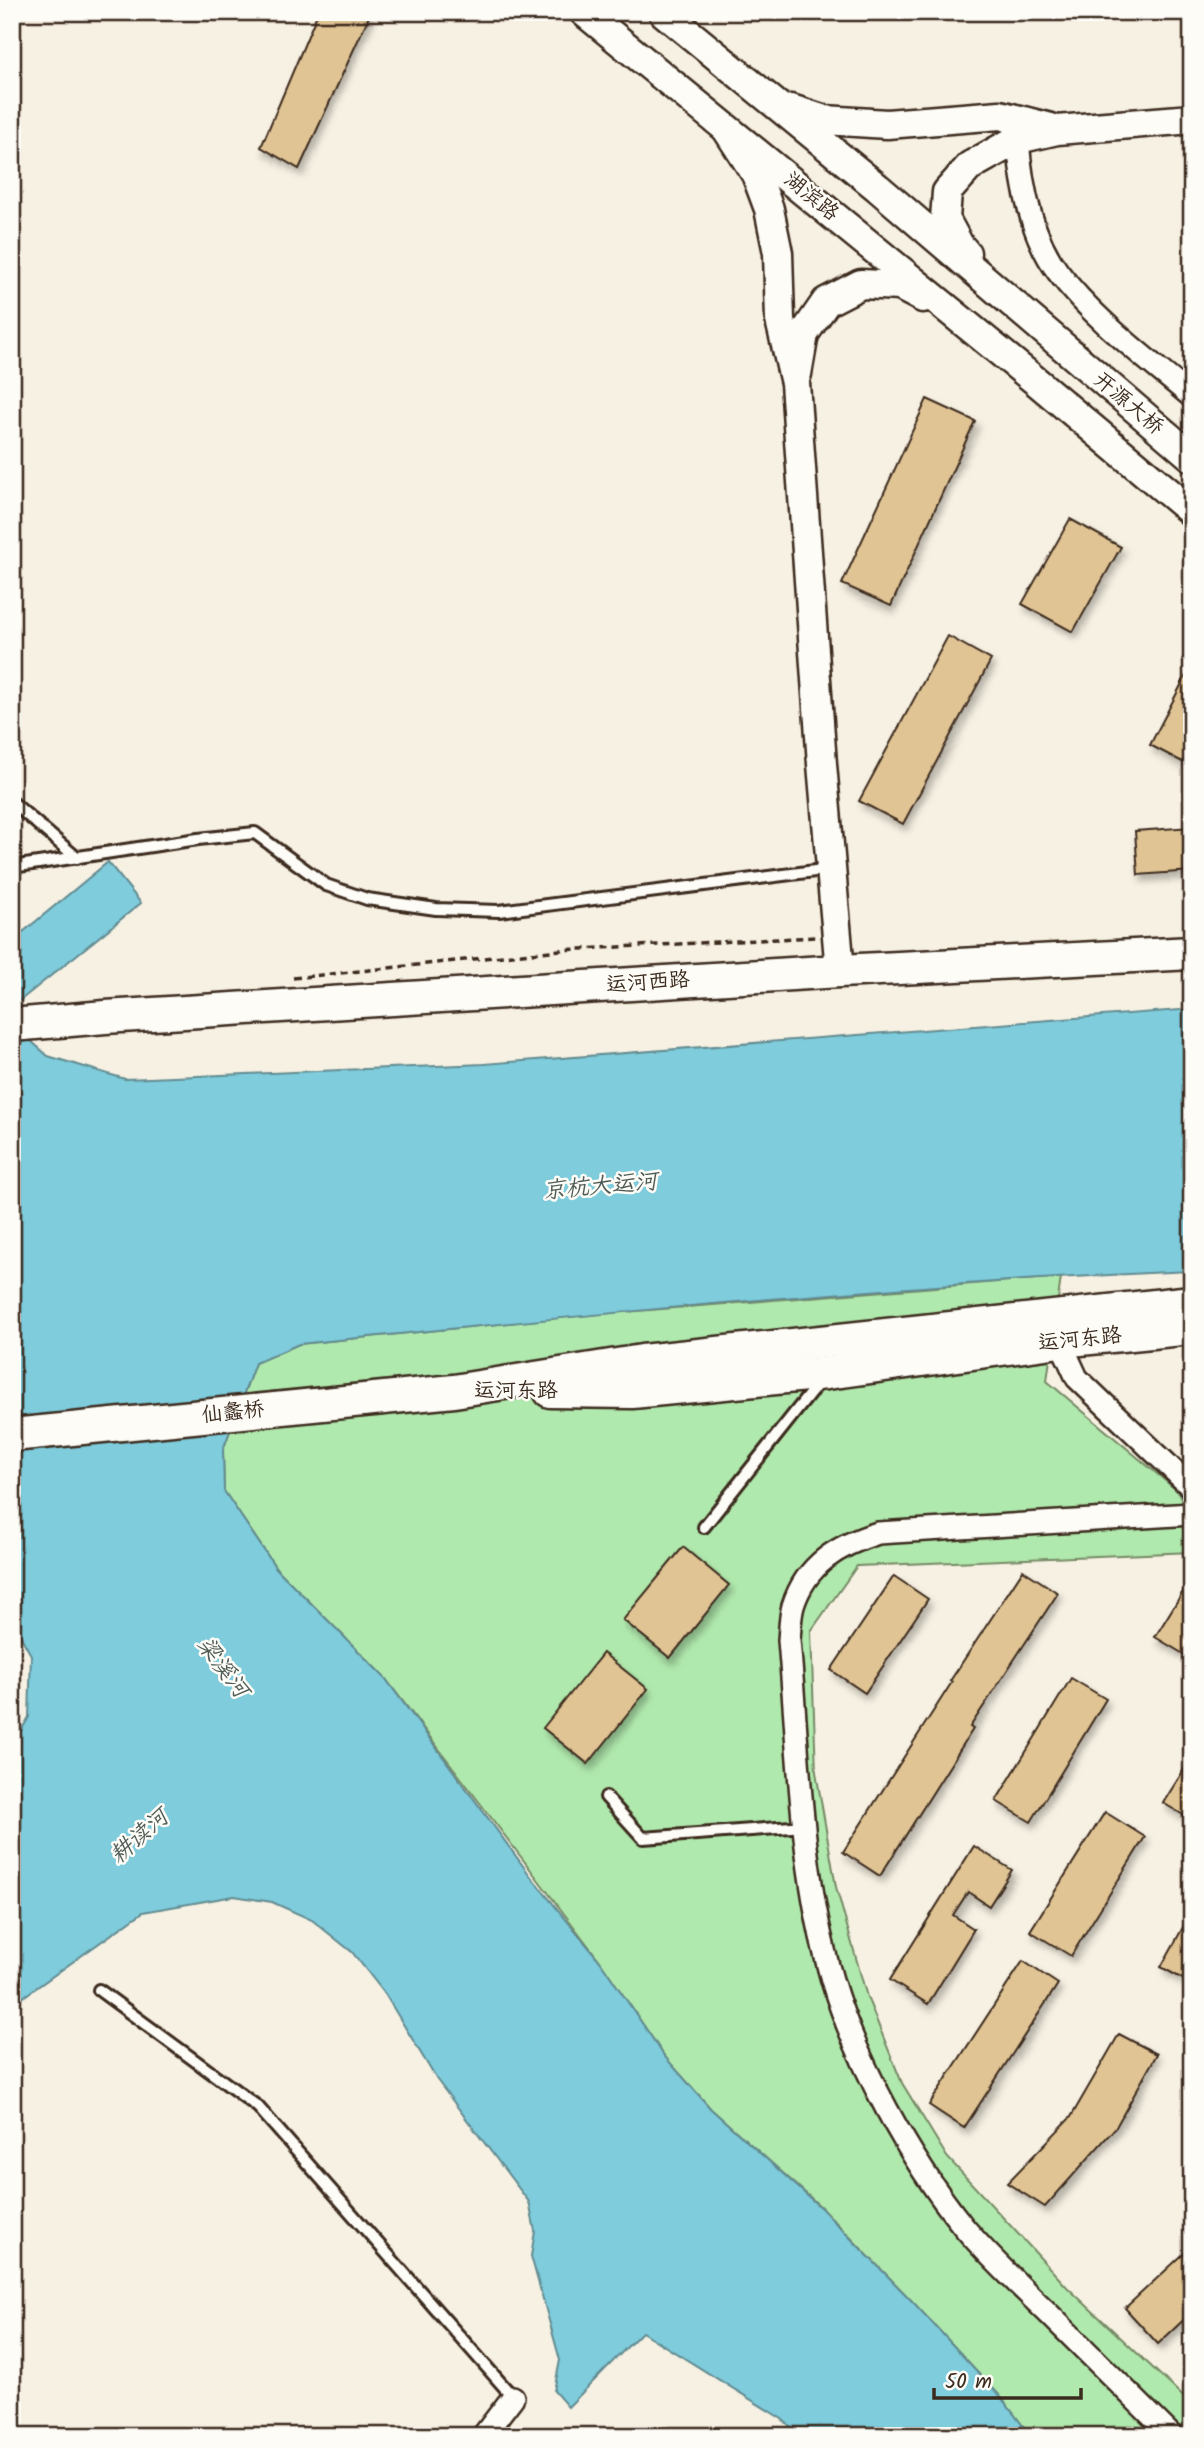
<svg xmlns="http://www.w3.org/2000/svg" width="1204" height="2448" font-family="Kalam,'LXGW WenKai TC',sans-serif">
<defs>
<filter id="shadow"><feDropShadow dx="3.5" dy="6" stdDeviation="3.5" flood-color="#0004"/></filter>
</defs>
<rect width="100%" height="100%" fill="#f7f1e3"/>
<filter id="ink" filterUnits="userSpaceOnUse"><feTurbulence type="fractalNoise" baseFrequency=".0143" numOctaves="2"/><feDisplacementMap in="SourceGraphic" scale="14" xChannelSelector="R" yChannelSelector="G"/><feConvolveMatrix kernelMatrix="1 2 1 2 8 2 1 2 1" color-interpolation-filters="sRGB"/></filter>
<g filter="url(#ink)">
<polygon fill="#b0e9ad" stroke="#768a66" stroke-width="2" points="1061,1277 1047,1381 1175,1489 1192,1510 1192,1552 857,1566 811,1631 816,1772 836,1887 867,1997 902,2083 947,2157 1067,2287 1192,2405 1192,2436 1031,2436 999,2395 911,2300 821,2207 711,2109 665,2057 600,1961 385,1678 276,1568 224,1491 223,1450 255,1363 299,1344 587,1315"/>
<g fill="#7eccdc" stroke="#638b90" stroke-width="2">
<polygon points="108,862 141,903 12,1007 12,941"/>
<path d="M1192,1009V1271C893,1284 596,1314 299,1344L255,1363L223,1450L224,1491L276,1568L385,1678L532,1878L600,1961L665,2057L711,2109L821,2208L911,2300L999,2395L1031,2436H801L782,2419L642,2332L568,2407L554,2391L560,2360L531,2256L535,2231L529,2202L437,2080L385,1994L352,1952L312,1920L272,1902L234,1896L143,1912L19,2000L12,1995V1746L29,1717L31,1655L12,1621V1024L48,1056L125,1079L484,1064Z"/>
</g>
<g fill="#e0c494" stroke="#3b2a1e" stroke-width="2" filter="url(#shadow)">
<polygon points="318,12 371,12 299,169 261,147"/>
<polygon points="927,399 975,421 891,606 842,584"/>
<polygon points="1070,519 1121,547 1073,632 1022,604"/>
<polygon points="948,636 991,660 903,824 859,801"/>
<polygon points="1192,664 1192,767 1150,745"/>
<polygon points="1192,827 1192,871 1138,875 1135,831"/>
<polygon points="683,1547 729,1585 670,1658 623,1620"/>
<polygon points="1023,1570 1058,1593 970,1727 973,1729 880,1876 843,1852 952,1682 950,1681"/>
<polygon points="894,1576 928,1599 865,1693 831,1670"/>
<polygon points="1192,1577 1192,1659 1155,1637"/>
<polygon points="603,1653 648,1689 588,1764 543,1728"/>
<polygon points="1071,1678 1106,1699 1031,1822 996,1801"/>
<polygon points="1192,1757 1192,1820 1163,1803"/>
<polygon points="1105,1812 1145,1837 1071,1956 1030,1931"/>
<polygon points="974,1846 1012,1870 989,1906 968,1892 953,1915 974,1929 928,2004 890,1980"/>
<polygon points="1192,1911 1192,1984 1161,1967"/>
<polygon points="1023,1961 1058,1984 964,2128 929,2105"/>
<polygon points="1119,2034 1157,2054 1116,2127 1045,2207 1007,2183 1071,2117"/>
<polygon points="1192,2246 1192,2312 1158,2344 1125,2308"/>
</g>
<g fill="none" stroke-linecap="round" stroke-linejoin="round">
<g stroke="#3b2a1e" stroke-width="16">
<g id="lane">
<polyline points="12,802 77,858"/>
<polyline points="12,867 198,839 255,833 326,885 367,899 436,909 499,911 831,869"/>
<polyline points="704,1527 820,1381"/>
<polyline points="606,1797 643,1838 805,1826"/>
<polyline points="99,1990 258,2107 513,2397"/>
</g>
</g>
<g stroke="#3b2a1e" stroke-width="26">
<g id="street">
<path d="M1018,139C1021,182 1031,236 1058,272C1094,320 1146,358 1192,397"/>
<polyline points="1060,1341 1077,1378 1192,1488"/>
<polyline points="483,2436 513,2397"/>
<path d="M1172,2436C1131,2395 1089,2354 1048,2313C1019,2285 989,2257 963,2226C910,2160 856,2062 832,1980C800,1870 799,1753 789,1640C790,1629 790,1617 793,1606C806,1564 839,1545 878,1533L1192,1514"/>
</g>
</g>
<g stroke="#3b2a1e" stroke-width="33">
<g id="secondary">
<polyline points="584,12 1037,382 1192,512"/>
<polyline points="663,12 878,188 1192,457"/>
<polyline points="791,109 825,120 887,124 1000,115 1051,128"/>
<polyline points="728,131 756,174 769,209 778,253 780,320 795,383 822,764 840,971"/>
<polyline points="966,253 959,245 945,219 947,192 970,166 1018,139 1057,130 1192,119"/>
<polyline points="797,374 804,334 826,302 861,284 900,286 923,298"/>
</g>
</g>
<g stroke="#3b2a1e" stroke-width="37">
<g id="primary">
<polyline points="12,1025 105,1017 840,971 1192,953"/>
<polyline points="550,1391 632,1392 827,1373 1060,1341 1192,1328"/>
<polyline points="12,1435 454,1391 642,1361 1192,1302"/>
</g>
</g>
<polyline stroke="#3b2a1e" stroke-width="3.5" stroke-dasharray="7 5" stroke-linecap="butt" points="293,978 560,950 816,937"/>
<use href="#lane" stroke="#fdfcf7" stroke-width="10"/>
<use href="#street" stroke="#fdfcf7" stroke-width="21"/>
<use href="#secondary" stroke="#fdfcf7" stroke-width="28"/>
<use href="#primary" stroke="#fdfcf7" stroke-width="32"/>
</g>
</g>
<g text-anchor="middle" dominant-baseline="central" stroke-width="5" stroke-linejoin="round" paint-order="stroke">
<g font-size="21" fill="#3b2a1e" stroke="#fdfcf7">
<text transform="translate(811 197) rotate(39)">湖滨路</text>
<text transform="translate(1128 404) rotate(40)">开源大桥</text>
<text transform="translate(648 983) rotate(-4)">运河西路</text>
<text transform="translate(1080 1340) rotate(-6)">运河东路</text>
<text x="516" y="1391">运河东路</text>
<text transform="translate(233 1413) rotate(-6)">仙蠡桥</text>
</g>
<g font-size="23" font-style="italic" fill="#4f5b57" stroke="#fdfcf7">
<text transform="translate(600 1187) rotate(-5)">京杭大运河</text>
<text transform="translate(222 1668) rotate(53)">梁溪河</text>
<text transform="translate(140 1837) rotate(-41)">耕读河</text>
</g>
</g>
<rect width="1204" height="2448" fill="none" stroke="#fdfcf7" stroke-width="42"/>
<rect x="21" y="21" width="1162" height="2406" fill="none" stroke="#3b2a1e" stroke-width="2.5" filter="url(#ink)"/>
<path d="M934 2388v10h147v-10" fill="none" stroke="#3b2a1e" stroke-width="3.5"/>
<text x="945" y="2388" font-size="21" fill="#3b2a1e" stroke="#fdfcf7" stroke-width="5" paint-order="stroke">50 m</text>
</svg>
